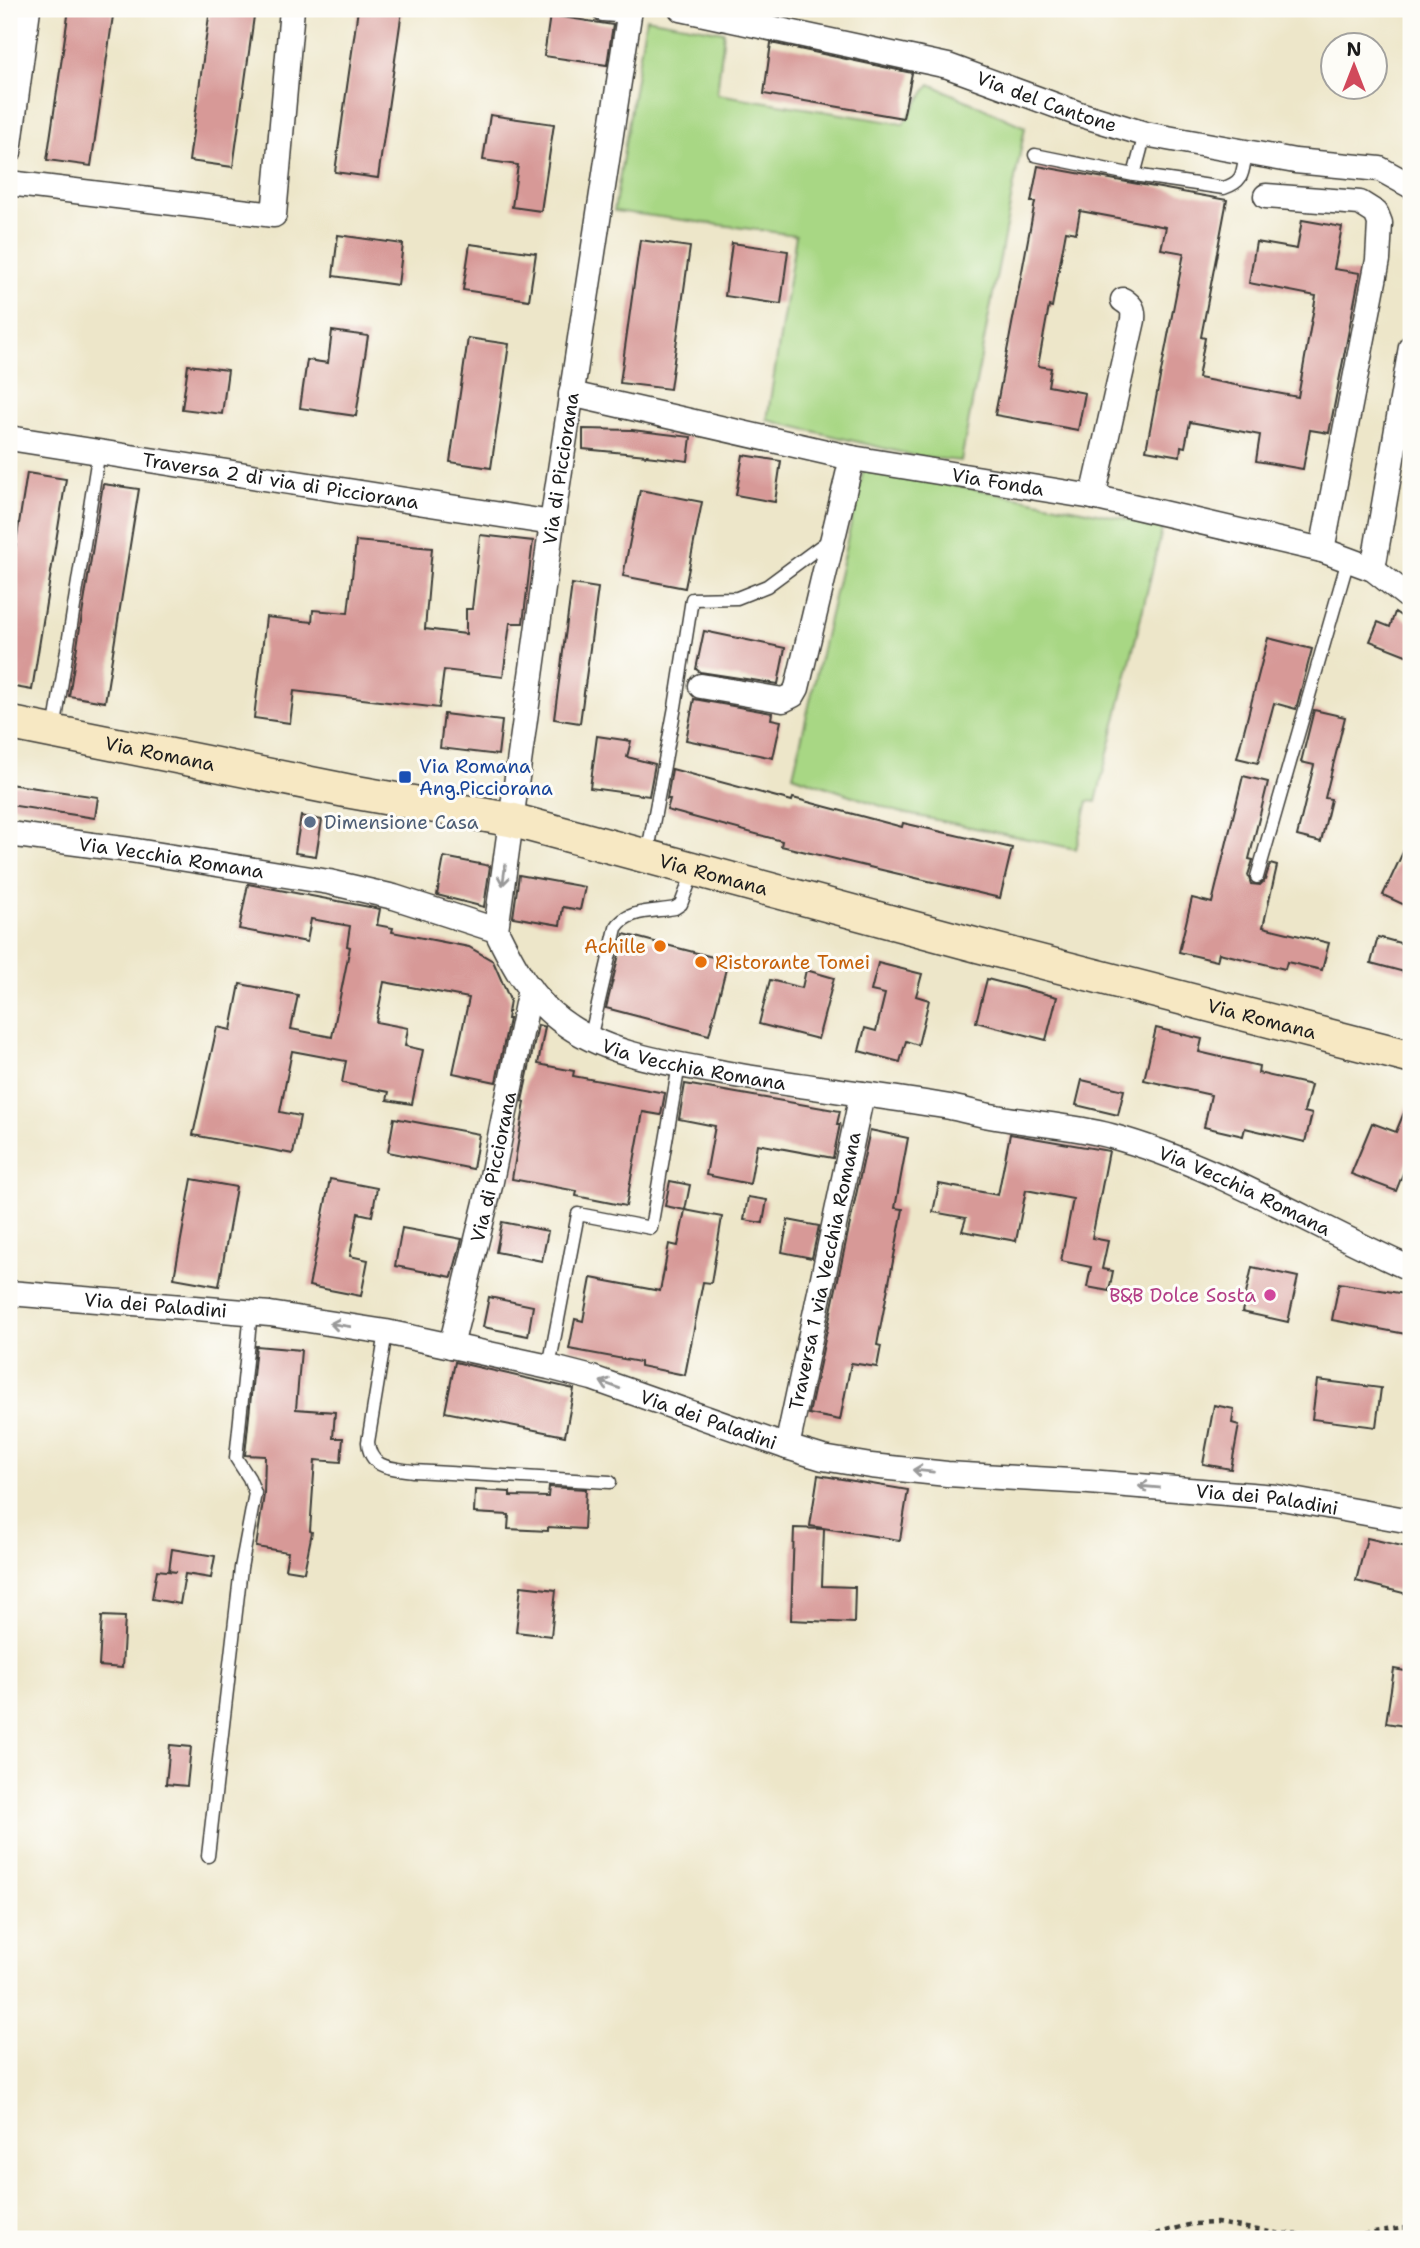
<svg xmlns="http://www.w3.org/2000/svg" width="1420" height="2248" font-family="'Shantell Sans',sans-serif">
<rect width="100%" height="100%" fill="#fdfcf7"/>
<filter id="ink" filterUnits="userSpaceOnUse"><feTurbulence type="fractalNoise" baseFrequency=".0143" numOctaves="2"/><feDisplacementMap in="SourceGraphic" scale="14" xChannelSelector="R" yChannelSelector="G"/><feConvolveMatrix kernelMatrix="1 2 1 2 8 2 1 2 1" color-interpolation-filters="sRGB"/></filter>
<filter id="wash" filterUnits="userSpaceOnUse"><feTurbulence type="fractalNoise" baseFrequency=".00686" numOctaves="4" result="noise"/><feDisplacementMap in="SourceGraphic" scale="28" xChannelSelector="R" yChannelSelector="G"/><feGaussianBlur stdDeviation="1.57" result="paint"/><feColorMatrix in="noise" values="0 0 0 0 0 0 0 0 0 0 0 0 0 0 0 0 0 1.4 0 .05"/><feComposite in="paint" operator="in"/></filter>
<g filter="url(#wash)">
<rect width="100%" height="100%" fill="#ede6c9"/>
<g fill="#a8d784" stroke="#627a50" stroke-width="2">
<polygon points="646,18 724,32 717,94 903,124 930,84 1025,127 961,461 920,457 767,420 796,235 614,211"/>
<polygon points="864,467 1163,526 1096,802 1088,801 1076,849 898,812 793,775"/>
</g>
<g id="blocks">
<g fill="#d79997">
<polygon points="69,9 114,9 91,166 47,160"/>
<polygon points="210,9 255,9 233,167 189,161"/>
<polygon points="358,9 402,11 378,178 335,172"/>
<polygon points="550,15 613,25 607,65 544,56"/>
<polygon points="771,43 912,73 903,118 764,94"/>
<polygon points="490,115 554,124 541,211 512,207 518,165 483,160"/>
<polygon points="1038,166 1227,200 1201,337 1205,338 1198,378 1298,397 1316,296 1249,283 1256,242 1297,249 1302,220 1342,227 1334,269 1360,273 1329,433 1310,430 1303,469 1256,461 1260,435 1190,422 1185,447 1181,446 1180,456 1146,450 1184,253 1161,249 1166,227 1080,211 1076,233 1066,231 1052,307 1049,306 1038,366 1051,368 1048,386 1085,393 1078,430 995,415 1035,202 1031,202"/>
<polygon points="338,235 403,244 398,285 333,276"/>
<polygon points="640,240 690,247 670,389 620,383"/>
<polygon points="732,243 788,251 781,304 725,296"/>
<polygon points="470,244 536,253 529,300 463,290"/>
<polygon points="332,331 368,336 356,416 300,408 307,360 328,363"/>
<polygon points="468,338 509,344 491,468 450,462"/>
<polygon points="188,365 228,370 222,414 182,409"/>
<polygon points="583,429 632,430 691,437 688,461 646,456 647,455 583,449"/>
<polygon points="743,455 781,461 775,502 736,495"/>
<polygon points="27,473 66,479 32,690 9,686 9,587"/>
<polygon points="103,484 139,489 105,702 69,696"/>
<polygon points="640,490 702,502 685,588 623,576"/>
<polygon points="480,535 533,541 523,623 510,623 503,677 444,670 439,708 294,691 290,723 254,718 266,617 312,622 313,610 348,613 356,541 432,548 425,629 466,634 466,609 472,609"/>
<polygon points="572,584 598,588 580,723 554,719"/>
<polygon points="1395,612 1411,623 1411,657 1370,641 1378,622 1390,627"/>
<polygon points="704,631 785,648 778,684 700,672 696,669"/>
<polygon points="1268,638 1312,649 1296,709 1274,703 1258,763 1237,758"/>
<polygon points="694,699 772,713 771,719 781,721 773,758 686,740"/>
<polygon points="1314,710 1345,717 1325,798 1331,799 1321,842 1297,836 1314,765 1301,762"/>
<polygon points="444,714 502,721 498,755 440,748"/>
<polygon points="597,736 631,741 627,757 655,764 649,796 590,788"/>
<polygon points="672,769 792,801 793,798 902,827 903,823 1012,848 1000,898 781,846 782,841 667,810 670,799 667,799"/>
<polygon points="1243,776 1268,782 1249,859 1253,860 1248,875 1251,884 1260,885 1265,880 1270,864 1277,866 1263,927 1329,943 1322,970 1287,962 1285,969 1219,953 1217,961 1179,952 1192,898 1212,903"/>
<polygon points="9,784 98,797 95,818 9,805"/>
<polygon points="301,816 322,820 316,856 295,853"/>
<polygon points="1411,835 1411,908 1383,895"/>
<polygon points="444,857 490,866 484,907 437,895"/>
<polygon points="519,875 585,887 580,910 563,907 560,925 513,917"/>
<polygon points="248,884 380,909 377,925 393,928 392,932 469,947 493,961 510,1000 507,1019 509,1019 496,1082 453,1073 469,998 384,982 376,1022 408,1028 405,1046 423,1050 412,1104 387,1100 389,1092 342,1083 346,1061 292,1051 280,1112 300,1116 293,1154 193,1135 217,1027 231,1030 240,984 298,995 291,1029 332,1037 350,947 347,946 350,926 311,919 307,942 239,929"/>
<polygon points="624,934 728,961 709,1035 606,1008"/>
<polygon points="1378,937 1411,946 1411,960 1408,973 1371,963"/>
<polygon points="878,963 922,974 916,996 929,1000 918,1045 906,1041 900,1062 859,1051 865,1028 876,1031 885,994 871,991"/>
<polygon points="806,970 834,978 818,1039 759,1024 770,980 802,988"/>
<polygon points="987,979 1057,997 1046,1040 976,1022"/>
<polygon points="538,1025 545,1027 538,1064 574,1071 573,1076 665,1093 661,1115 643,1112 626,1206 576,1196 577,1191 512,1179 525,1102 522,1101"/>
<polygon points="1156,1028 1202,1039 1199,1052 1259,1066 1258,1073 1311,1085 1304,1112 1312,1114 1305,1142 1245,1128 1243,1136 1204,1127 1211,1095 1144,1080"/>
<polygon points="1082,1080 1124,1090 1118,1115 1076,1105"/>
<polygon points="685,1084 840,1111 837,1124 840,1124 833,1158 757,1144 750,1184 706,1175 715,1126 679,1119"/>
<polygon points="1410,1098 1411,1153 1396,1191 1351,1174 1372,1123 1396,1132"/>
<polygon points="394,1118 479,1134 473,1169 388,1152"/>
<polygon points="870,1130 908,1138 895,1208 903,1209 877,1345 881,1346 877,1367 851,1363 840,1420 809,1414"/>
<polygon points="1010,1134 1109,1151 1092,1238 1108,1241 1102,1269 1113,1271 1109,1291 1087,1287 1091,1267 1061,1261 1073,1199 1026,1190 1016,1241 962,1231 966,1218 933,1212 939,1184 998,1195"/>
<polygon points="192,1179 236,1187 219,1286 174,1278"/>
<polygon points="330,1179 377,1188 372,1216 358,1213 350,1256 368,1260 361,1296 309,1286"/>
<polygon points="670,1181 690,1185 685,1210 665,1206"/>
<polygon points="748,1197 767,1200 763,1223 744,1220"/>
<polygon points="685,1210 722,1217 711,1283 703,1282 685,1375 640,1366 640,1362 569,1349 575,1319 583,1321 591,1278 660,1291 669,1244 678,1246"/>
<polygon points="788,1220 819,1226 812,1258 782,1252"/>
<polygon points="502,1222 548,1231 542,1261 496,1252"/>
<polygon points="402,1228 462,1239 452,1277 395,1266"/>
<polygon points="1252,1267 1298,1277 1288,1322 1242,1312"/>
<polygon points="1339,1283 1411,1295 1411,1335 1332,1320"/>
<polygon points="489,1297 533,1306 528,1336 483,1327"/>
<polygon points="256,1346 301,1350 296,1409 335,1412 333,1438 343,1438 341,1462 315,1460 310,1531 312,1532 304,1572 285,1569 288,1552 256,1547 264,1495 265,1456 245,1455"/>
<polygon points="455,1362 574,1389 565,1436 445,1412"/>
<polygon points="1317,1380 1381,1388 1376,1427 1312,1419"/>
<polygon points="1214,1405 1234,1409 1232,1423 1239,1425 1231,1469 1203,1464"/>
<polygon points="818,1475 908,1490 900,1540 810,1526"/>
<polygon points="549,1487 586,1489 584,1529 548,1527 548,1531 508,1529 509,1515 474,1513 475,1490 510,1492 510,1496 548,1497"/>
<polygon points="794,1528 824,1529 822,1586 855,1587 854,1623 791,1620"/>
<polygon points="1367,1538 1411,1548 1411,1595 1356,1581"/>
<polygon points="172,1549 215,1556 211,1578 185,1574 180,1604 152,1599 157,1570 177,1572 169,1571"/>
<polygon points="521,1586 556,1590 551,1636 516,1632"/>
<polygon points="102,1616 125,1617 122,1668 99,1666"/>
<polygon points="1394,1669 1411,1672 1411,1727 1386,1723"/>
<polygon points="170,1745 191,1747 187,1786 166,1784"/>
</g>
</g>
</g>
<g filter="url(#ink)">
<use href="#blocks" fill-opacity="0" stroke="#3b3a36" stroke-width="2"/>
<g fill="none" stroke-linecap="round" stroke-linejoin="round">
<g stroke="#3b3a36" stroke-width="15">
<g id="lane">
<path d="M1035,155L1134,175L1224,188C1245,181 1242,172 1246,152"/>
<polyline points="1134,175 1145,134"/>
<polyline points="54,731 97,463"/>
<polyline points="647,856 675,707 692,599 737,598 767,586 829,540"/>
<polyline points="1257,877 1348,560"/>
<path d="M590,1039L616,928C627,909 655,912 675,908L681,904L694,870"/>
<path d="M386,1332L368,1442C370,1469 391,1468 413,1471L610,1482"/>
<polyline points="549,1367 578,1214 651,1228 679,1065"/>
<polyline points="208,1856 241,1568 255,1493 249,1478 236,1458 251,1312"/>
</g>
</g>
<g stroke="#3b3a36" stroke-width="27">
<g id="street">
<polyline points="603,9 630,11"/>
<path id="s1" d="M681,9L948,66L1079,114L1145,134L1295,161L1380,169L1411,186"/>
<polyline points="9,152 28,9"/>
<polyline points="9,183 274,215 292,9"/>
<polyline points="1266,196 1360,203 1376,213 1380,223 1378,260 1322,550"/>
<path id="s2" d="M571,394L852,458L1093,497L1322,550L1373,569L1411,599"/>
<path id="s3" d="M9,438L552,523"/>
<path d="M1093,497L1133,320C1134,309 1132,306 1123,300"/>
<polyline points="1373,569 1411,347"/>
<polyline points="701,686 783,700 793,695 797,688 852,458"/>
<path id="s4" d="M9,834L130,850L329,882L394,897L496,930C512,963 530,998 560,1020C605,1055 669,1063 724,1073C799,1087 875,1094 950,1107C965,1110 981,1115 996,1117C1034,1124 1074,1126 1111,1136C1217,1165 1311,1225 1411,1269"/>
<path id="s5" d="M496,930L552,523L630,9"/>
<path id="s6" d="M9,1293L270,1314L386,1332L549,1367L592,1378L787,1447L823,1458L871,1466L947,1474L1089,1482L1276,1497L1411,1521"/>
<path id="s7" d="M451,1346L490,1186L530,989"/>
<path id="s8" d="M787,1447L862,1094"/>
</g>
</g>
<g stroke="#3b3a36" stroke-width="36">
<g id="secondary">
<path id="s9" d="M9,723L348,791L512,820L976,945L1411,1057"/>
</g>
</g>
<polyline stroke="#3b3a36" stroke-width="4.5" stroke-dasharray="5 5" stroke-linecap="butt" points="1137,2239 1192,2224 1217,2223 1276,2233 1344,2238 1411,2227"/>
<use href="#lane" stroke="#fff" stroke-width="12"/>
<use href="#street" stroke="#fff" stroke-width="24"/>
<use href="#secondary" stroke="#f7e8c3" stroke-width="33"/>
</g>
<defs><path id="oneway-shaft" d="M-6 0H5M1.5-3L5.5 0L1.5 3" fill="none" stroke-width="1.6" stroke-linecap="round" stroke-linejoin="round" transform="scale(1.75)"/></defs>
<g stroke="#999">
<use href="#oneway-shaft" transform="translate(504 875) rotate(98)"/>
<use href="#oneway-shaft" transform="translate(340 1325) rotate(-171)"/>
<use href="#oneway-shaft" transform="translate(610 1385) rotate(-160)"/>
<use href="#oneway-shaft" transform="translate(923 1471) rotate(-174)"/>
<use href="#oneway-shaft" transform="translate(1149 1487) rotate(-175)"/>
</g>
</g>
<rect fill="#1a4fb4" stroke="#fdfcf7" stroke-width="2.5" x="398" y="770" width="14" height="14" rx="3.5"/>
<circle fill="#5c6f8a" stroke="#fdfcf7" stroke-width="2.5" cx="310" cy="822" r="7"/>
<g fill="#e8710a" stroke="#fdfcf7" stroke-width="2.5">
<circle cx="660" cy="946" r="7"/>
<circle cx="701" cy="962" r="7"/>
</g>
<circle fill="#d1479c" stroke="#fdfcf7" stroke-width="2.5" cx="1270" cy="1295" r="7"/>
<g text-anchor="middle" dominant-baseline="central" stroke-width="6" stroke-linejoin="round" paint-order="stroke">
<g font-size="19" fill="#1c1c1c" stroke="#fdfcf7">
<text stroke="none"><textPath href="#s1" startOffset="378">Via del Cantone</textPath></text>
<text stroke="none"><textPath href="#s5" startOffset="466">Via di Picciorana</textPath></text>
<text stroke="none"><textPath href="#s3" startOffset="275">Traversa 2 di via di Picciorana</textPath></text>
<text stroke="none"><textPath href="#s2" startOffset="436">Via Fonda</textPath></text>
<text stroke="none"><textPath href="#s9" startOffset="154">Via Romana</textPath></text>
<text stroke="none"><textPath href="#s4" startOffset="164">Via Vecchia Romana</textPath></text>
<text stroke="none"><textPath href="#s9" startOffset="721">Via Romana</textPath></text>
<text stroke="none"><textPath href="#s9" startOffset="1288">Via Romana</textPath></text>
<text stroke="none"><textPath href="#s4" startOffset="752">Via Vecchia Romana</textPath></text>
<text stroke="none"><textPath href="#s7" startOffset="184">Via di Picciorana</textPath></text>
<text stroke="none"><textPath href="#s4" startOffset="1320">Via Vecchia Romana</textPath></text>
<text stroke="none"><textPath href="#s8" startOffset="180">Traversa 1 via Vecchia Romana</textPath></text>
<text stroke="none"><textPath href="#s6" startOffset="147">Via dei Paladini</textPath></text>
<text stroke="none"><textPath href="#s6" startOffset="714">Via dei Paladini</textPath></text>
<text stroke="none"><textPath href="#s6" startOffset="1281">Via dei Paladini</textPath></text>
</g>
<g font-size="19" fill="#164399" stroke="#fdfcf7" text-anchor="start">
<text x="419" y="766">Via Romana<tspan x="419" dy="22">Ang.Picciorana</tspan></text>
</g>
<g font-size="19" fill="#4e5e75" stroke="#fdfcf7" text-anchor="start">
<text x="324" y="822">Dimensione Casa</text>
</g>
<g font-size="19" fill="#c56008" stroke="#fdfcf7" text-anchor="end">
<text x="646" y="946">Achille</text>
<text x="715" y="962" text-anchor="start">Ristorante Tomei</text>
</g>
<g font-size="19" fill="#b23c85" stroke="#fdfcf7" text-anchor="end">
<text x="1256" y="1295">B&amp;B Dolce Sosta</text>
</g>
</g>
<rect width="1420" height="2248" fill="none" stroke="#fdfcf7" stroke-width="35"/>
<g transform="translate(1354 66)"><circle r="33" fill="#fdfcf7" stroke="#a3a29f" stroke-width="2"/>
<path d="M0-5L12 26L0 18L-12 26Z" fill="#d1495b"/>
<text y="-10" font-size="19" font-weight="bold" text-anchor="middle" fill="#1c1c1c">N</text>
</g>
</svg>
